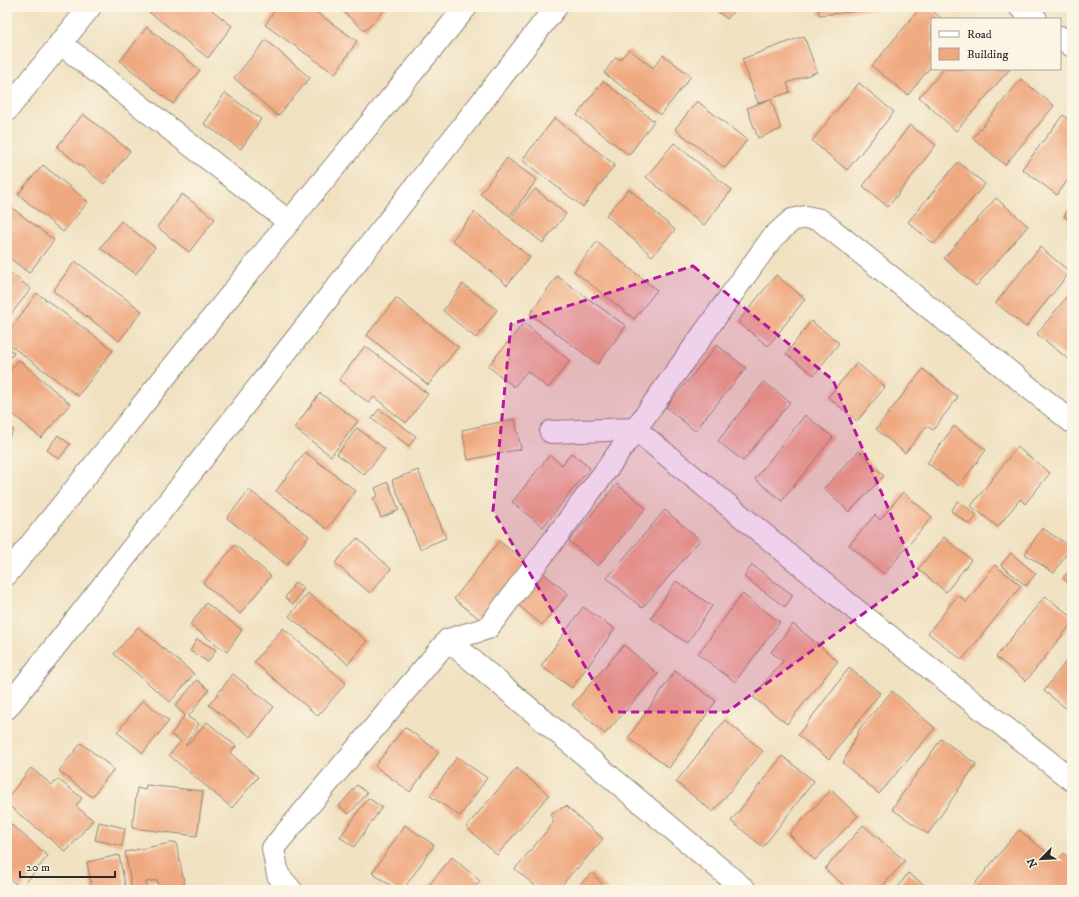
<svg xmlns="http://www.w3.org/2000/svg" width="1079" height="897" font-family="'IM FELL DW Pica',serif">
<rect width="100%" height="100%" fill="#fcf5e5"/>
<filter id="ink" filterUnits="userSpaceOnUse"><feTurbulence type="fractalNoise" baseFrequency=".025" numOctaves="2"/><feDisplacementMap in="SourceGraphic" scale="8" xChannelSelector="R" yChannelSelector="G"/><feConvolveMatrix kernelMatrix="1 2 1 2 8 2 1 2 1" color-interpolation-filters="sRGB"/></filter>
<filter id="wash" filterUnits="userSpaceOnUse"><feTurbulence type="fractalNoise" baseFrequency=".012" numOctaves="4" result="noise"/><feDisplacementMap in="SourceGraphic" scale="16" xChannelSelector="R" yChannelSelector="G"/><feGaussianBlur stdDeviation="0.9" result="paint"/><feColorMatrix in="noise" values="0 0 0 0 0 0 0 0 0 0 0 0 0 0 0 0 0 1.4 0 .05"/><feComposite in="paint" operator="in"/></filter>
<g filter="url(#wash)">
<rect width="100%" height="100%" fill="#f0e1c1"/>
<g id="blocks">
<g fill="#efa980">
<polygon points="144,7 208,7 232,26 208,58 144,8"/>
<polygon points="277,7 309,7 357,41 335,74 265,25"/>
<polygon points="338,7 387,7 365,31"/>
<polygon points="712,7 737,7 727,19"/>
<polygon points="818,7 874,7 875,10 819,15"/>
<polygon points="921,7 928,7 942,19 932,19 932,65 908,95 872,66"/>
<polygon points="147,27 200,70 173,104 120,61"/>
<polygon points="804,36 817,72 787,83 790,92 758,103 742,59"/>
<polygon points="266,40 310,78 278,116 234,78"/>
<polygon points="629,49 653,68 663,55 691,76 661,115 604,73 616,57 620,60"/>
<polygon points="944,69 1010,69 956,131 919,97"/>
<polygon points="1021,79 1054,106 1005,165 973,138"/>
<polygon points="603,81 654,121 629,155 577,115"/>
<polygon points="859,83 894,112 847,170 812,141"/>
<polygon points="225,93 261,119 241,149 204,124"/>
<polygon points="771,99 781,129 758,138 747,108"/>
<polygon points="697,101 747,140 725,168 675,129"/>
<polygon points="83,114 130,151 104,184 57,147"/>
<polygon points="1063,115 1072,122 1072,174 1057,195 1022,169"/>
<polygon points="555,118 615,165 583,207 522,160"/>
<polygon points="910,125 936,145 888,207 863,186"/>
<polygon points="674,143 732,190 704,225 646,177"/>
<polygon points="507,158 537,180 510,216 480,194"/>
<polygon points="958,162 985,184 934,244 908,222"/>
<polygon points="43,165 88,202 63,232 18,194"/>
<polygon points="535,189 566,214 543,243 511,218"/>
<polygon points="629,189 675,230 652,256 606,215"/>
<polygon points="182,194 215,219 189,252 157,227"/>
<polygon points="996,198 1028,226 976,286 944,258"/>
<polygon points="7,204 54,240 29,273 7,256"/>
<polygon points="1072,205 1072,222 1064,216"/>
<polygon points="475,212 530,257 507,285 452,240"/>
<polygon points="121,221 155,247 136,274 100,248"/>
<polygon points="597,242 657,290 634,319 574,271"/>
<polygon points="1040,247 1070,272 1026,327 996,303"/>
<polygon points="75,261 142,311 119,341 53,291"/>
<polygon points="7,270 31,289 7,319"/>
<polygon points="776,275 805,299 768,346 738,322"/>
<polygon points="557,276 626,326 598,364 530,314"/>
<polygon points="463,284 497,310 476,338 443,311"/>
<polygon points="1072,290 1072,362 1037,334"/>
<polygon points="37,293 113,350 78,396 7,343 7,334"/>
<polygon points="396,298 458,347 428,385 367,335"/>
<polygon points="811,321 839,343 814,375 786,354"/>
<polygon points="524,323 570,361 548,388 527,371 514,387 488,366"/>
<polygon points="717,345 746,368 695,431 666,407"/>
<polygon points="365,346 428,394 406,423 374,397 369,403 339,380"/>
<polygon points="7,347 14,353 7,362"/>
<polygon points="19,360 70,404 41,438 7,409 7,374"/>
<polygon points="857,363 885,387 857,421 828,397"/>
<polygon points="923,369 958,397 933,430 927,426 905,453 876,429"/>
<polygon points="764,382 790,402 743,461 718,441"/>
<polygon points="320,393 358,421 331,456 294,428"/>
<polygon points="379,409 416,436 409,446 372,419"/>
<polygon points="805,415 833,437 782,501 755,479"/>
<polygon points="515,419 521,449 468,460 462,430"/>
<polygon points="7,425 14,430 7,440"/>
<polygon points="954,426 986,450 959,486 927,463"/>
<polygon points="357,428 385,449 364,475 337,454"/>
<polygon points="58,435 70,444 59,459 47,450"/>
<polygon points="1017,447 1050,473 1025,504 1020,499 998,527 971,506"/>
<polygon points="859,451 884,476 849,512 824,488"/>
<polygon points="305,452 356,491 327,529 276,491"/>
<polygon points="571,453 590,468 543,527 512,502 550,455 562,465"/>
<polygon points="418,470 446,538 420,549 392,480"/>
<polygon points="388,482 399,510 381,518 373,498 378,496 375,488"/>
<polygon points="617,484 646,508 598,566 569,541"/>
<polygon points="249,490 309,536 287,565 227,518"/>
<polygon points="903,492 932,517 884,574 849,545 875,515 880,520"/>
<polygon points="958,501 977,515 970,525 951,511"/>
<polygon points="665,510 700,540 642,608 607,578"/>
<polygon points="1042,528 1071,547 1054,573 1025,554"/>
<polygon points="944,537 971,560 946,592 918,569"/>
<polygon points="357,538 391,569 370,593 335,563"/>
<polygon points="499,541 526,562 481,620 454,599"/>
<polygon points="235,545 271,576 240,614 203,583"/>
<polygon points="1011,553 1036,574 1026,586 1001,565"/>
<polygon points="752,565 793,595 785,607 744,577"/>
<polygon points="995,565 1021,586 962,660 928,633 958,595 966,602"/>
<polygon points="1072,567 1072,586 1063,578"/>
<polygon points="541,571 568,594 542,625 515,602"/>
<polygon points="676,581 712,606 687,643 651,618"/>
<polygon points="295,582 304,588 293,604 285,598"/>
<polygon points="308,593 367,641 348,664 289,616"/>
<polygon points="742,594 780,622 735,682 698,654"/>
<polygon points="1045,596 1072,617 1072,623 1026,681 996,657"/>
<polygon points="206,603 242,630 227,652 190,625"/>
<polygon points="583,607 615,629 572,688 541,666"/>
<polygon points="793,624 838,661 787,724 753,697 783,661 771,652"/>
<polygon points="138,627 194,674 170,702 114,654"/>
<polygon points="283,628 346,683 318,716 254,662"/>
<polygon points="197,639 216,650 208,662 190,651"/>
<polygon points="624,645 658,674 605,734 572,705"/>
<polygon points="1072,653 1072,713 1044,691"/>
<polygon points="849,668 880,693 829,759 798,735"/>
<polygon points="675,671 716,701 669,768 628,738"/>
<polygon points="233,674 274,707 251,737 209,705"/>
<polygon points="197,680 209,690 188,717 199,724 186,744 186,746 207,722 236,746 230,753 258,777 232,808 169,755 181,741 171,735 185,715 175,706"/>
<polygon points="892,691 935,728 879,794 843,763 860,728"/>
<polygon points="143,700 169,721 143,753 117,732"/>
<polygon points="725,720 763,751 713,812 676,782"/>
<polygon points="405,727 439,752 410,792 375,766"/>
<polygon points="941,739 976,764 928,834 892,809"/>
<polygon points="81,743 114,769 92,797 59,771"/>
<polygon points="782,756 814,781 763,847 731,821"/>
<polygon points="457,757 487,778 460,816 430,796"/>
<polygon points="31,768 52,785 58,779 82,798 76,806 93,820 66,852 7,804 7,798"/>
<polygon points="517,768 549,795 497,855 466,827"/>
<polygon points="146,785 203,791 197,836 132,828 137,788 145,790"/>
<polygon points="357,785 367,793 349,814 339,806"/>
<polygon points="831,790 858,816 815,860 789,834"/>
<polygon points="368,798 382,807 354,847 340,837"/>
<polygon points="566,806 603,839 577,869 576,868 558,890 540,890 515,869 554,822 550,814"/>
<polygon points="7,821 48,856 21,888 7,876"/>
<polygon points="99,822 125,828 122,846 95,840"/>
<polygon points="405,825 434,845 403,890 397,890 372,873"/>
<polygon points="863,825 905,861 879,890 849,890 825,869"/>
<polygon points="1019,830 1057,861 1064,853 1072,861 1072,890 978,890 973,886"/>
<polygon points="176,842 185,887 168,890 159,890 157,880 146,882 147,890 132,890 125,852"/>
<polygon points="119,855 126,890 92,890 87,862"/>
<polygon points="452,857 480,881 473,890 425,890"/>
<polygon points="592,873 608,890 581,890 578,886"/>
<polygon points="908,873 931,890 896,890"/>
</g>
</g>
</g>
<g filter="url(#ink)">
<use href="#blocks" fill-opacity="0" stroke="#8e8676" stroke-width="1"/>
<g fill="none" stroke-linecap="round" stroke-linejoin="round">
<g stroke="#8e8676" stroke-width="24">
<g id="minor">
<polyline points="1020,7 1036,19"/>
<polyline points="1060,37 1072,46"/>
<polyline points="60,43 289,222"/>
<polyline points="7,110 90,7"/>
<polyline points="551,432 635,429 856,610 1072,780"/>
<polyline points="7,574 289,222 466,7"/>
<polyline points="448,640 745,890"/>
<polyline points="7,708 556,7"/>
<polyline points="291,890 278,875 273,848 448,640 488,628 604,473 772,238 792,220 806,217 820,220 1072,422"/>
</g>
</g>
<use href="#minor" stroke="#fff" stroke-width="22"/>
</g>
</g>
<path fill="#b5179e" fill-opacity="0.2" stroke="#b5179e" stroke-width="3" stroke-dasharray="8 5" stroke-linejoin="round" d="M693,266L833,380L917,575L727,712H612L493,511L511,324Z"/>
<rect width="1079" height="897" fill="none" stroke="#fcf5e5" stroke-width="24"/>
<rect x="931" y="18" width="130" height="52" fill="#fcf5e5" stroke="#a8a49b"/>
<rect x="939" y="31" width="20" height="6" fill="#ffffff" stroke="#a8a49b"/>
<text x="967" y="38" font-size="12" fill="#2b2b2b">Road</text>
<rect x="939" y="48" width="20" height="12" fill="#efa980" stroke="#a8a49b"/>
<text x="967" y="58" font-size="12" fill="#2b2b2b">Building</text>
<g transform="translate(1041 859) rotate(246)" stroke="#fcf5e5" stroke-width="3" paint-order="stroke">
<path d="M0-3L7 15L0 10L-7 15Z" fill="#2b2b2b"/>
<text y="-6" font-size="11" font-weight="bold" text-anchor="middle" fill="#2b2b2b">N</text>
</g>
<path d="M20 871v6h95v-6" fill="none" stroke="#2b2b2b" stroke-width="2"/>
<text x="26" y="871" font-size="12" fill="#2b2b2b" stroke="#fcf5e5" stroke-width="3" paint-order="stroke">20 m</text>
</svg>
